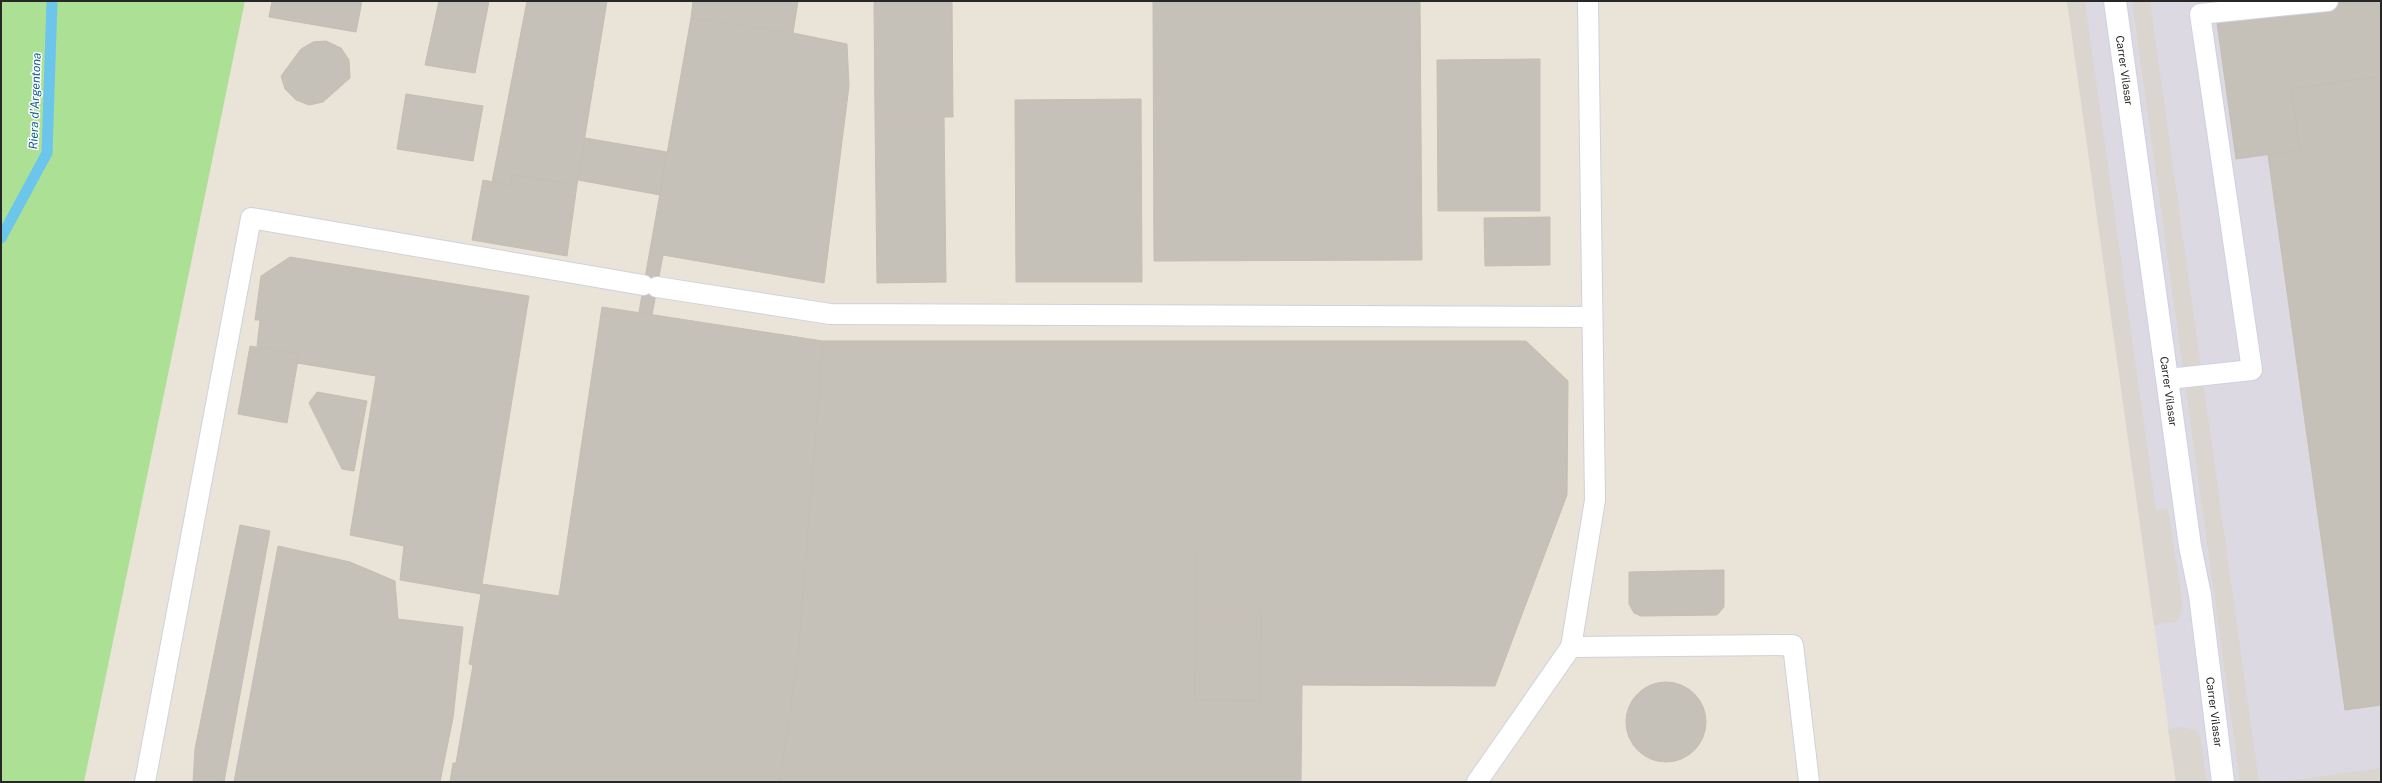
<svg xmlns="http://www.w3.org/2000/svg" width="2382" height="783" font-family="'Public Sans',sans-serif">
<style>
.industrial{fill:#dcd9e2}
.green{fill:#ace095}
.plaza{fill:#dad6cf}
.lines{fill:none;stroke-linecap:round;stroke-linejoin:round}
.stream{stroke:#6cc5eb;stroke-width:11}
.building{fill:#c5c0b8;stroke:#c4bfb3}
.lane-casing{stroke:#ced1e0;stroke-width:22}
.street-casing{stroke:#ced1e0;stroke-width:24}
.lane{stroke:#fff;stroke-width:20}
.street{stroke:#fff;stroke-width:22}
.labels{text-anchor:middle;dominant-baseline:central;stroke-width:3;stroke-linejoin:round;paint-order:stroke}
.street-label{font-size:11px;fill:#272727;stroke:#fff}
.water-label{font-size:12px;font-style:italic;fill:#106192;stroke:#fff}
</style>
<rect width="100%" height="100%" fill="#eae3d8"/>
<path class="industrial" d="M2067 1H2381V782H2176Z"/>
<path class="green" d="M1 1H245L84 782H1Z"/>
<g class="plaza">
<path d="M2067 1H2085L2156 510 2168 509 2183 605 2179 619 2174 622 2154 625Z"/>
<path d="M2132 1H2150L2259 782H2240Z"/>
<path d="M2182 727 2196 730 2200 736 2207 782H2176L2168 729Z"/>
<path d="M2381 768V782H2279Z"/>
</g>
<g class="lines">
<path class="stream" d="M1 238 47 153 52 1"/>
</g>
<g class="building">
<path d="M272 1H362L356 32 269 17Z"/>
<path d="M439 1H489L475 73 425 65Z"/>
<path d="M527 1H607L577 185 513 175 510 185 492 182Z"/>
<path d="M693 1H798L793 33 691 18Z"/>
<path d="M874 1H952L953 117H875Z"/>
<path d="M1153 1H1420L1422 260 1154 261Z"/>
<path d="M2214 1H2381V76L2291 89 2300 150 2236 159Z"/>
<path d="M691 18 793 33 847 44 849 86 824 283 663 255 652 315 639 312Z"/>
<path d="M326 41 341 48 349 60 350 78 323 102 309 105 296 100 285 89 281 76 301 49 313 42Z"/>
<path d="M1540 59V211H1438L1437 60Z"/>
<path d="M2381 76V705L2345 710 2268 155 2300 150 2291 89Z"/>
<path d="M406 94 483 106 473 161 397 149Z"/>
<path d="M1141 99 1142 282H1016L1015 100Z"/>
<path d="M875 117H944L946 282 877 283Z"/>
<path d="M585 138 667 152 660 195 578 180Z"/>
<path d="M513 175 577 185 567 256 472 240 483 180 510 185Z"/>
<path d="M1550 217V265L1485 266 1484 218Z"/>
<path d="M290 257 529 296 482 584 559 596 602 307 823 341 798 658 780 782H450L453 763H456L473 665 469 664 481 594 400 580 404 546 350 535 376 376 297 363 299 354 257 347 260 320H255L261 276Z"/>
<path d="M823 341H1526L1568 381 1567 495 1495 686 1302 685 1301 782H780L798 658Z"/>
<path d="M250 346 299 354 287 423 238 414Z"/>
<path d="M317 392 367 401 354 471 342 469 309 403Z"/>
<path d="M240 525 270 531 224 782H193L195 749Z"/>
<path d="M278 546 350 562 395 581 398 619 463 627 453 718 440 782H234Z"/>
<rect x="1196" y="547" width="65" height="64"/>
<path d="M1724 570V607L1717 615 1641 616 1634 613 1629 604V572Z"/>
<path d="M1196 611H1261L1260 701 1195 700Z"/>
<circle cx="1666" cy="722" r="40"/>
</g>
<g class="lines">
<g class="lane-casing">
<g id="lane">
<path d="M657 287 830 314 1592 317"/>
<path d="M2168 379 2252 370 2200 14 2328 1"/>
<path d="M1571 647 1595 500 1588 1"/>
<path d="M145 782 251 218 643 285"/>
<path d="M1477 782 1571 647 1793 645 1809 782"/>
</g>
</g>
<g class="street-casing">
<g id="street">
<path id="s1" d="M2115 1 2190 546 2200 595 2223 782"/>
</g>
</g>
<use href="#lane" class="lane"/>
<use href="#street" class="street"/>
</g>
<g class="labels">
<g class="street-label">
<text stroke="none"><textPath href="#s1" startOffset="70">Carrer Vilasar</textPath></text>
<text stroke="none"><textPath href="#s1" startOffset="394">Carrer Vilasar</textPath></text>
<text stroke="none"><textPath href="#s1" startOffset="718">Carrer Vilasar</textPath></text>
</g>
<g class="water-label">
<text transform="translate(35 101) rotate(-88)">Riera d'Argentona</text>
</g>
</g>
<rect width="2382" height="783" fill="none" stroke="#272727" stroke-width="4"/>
</svg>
